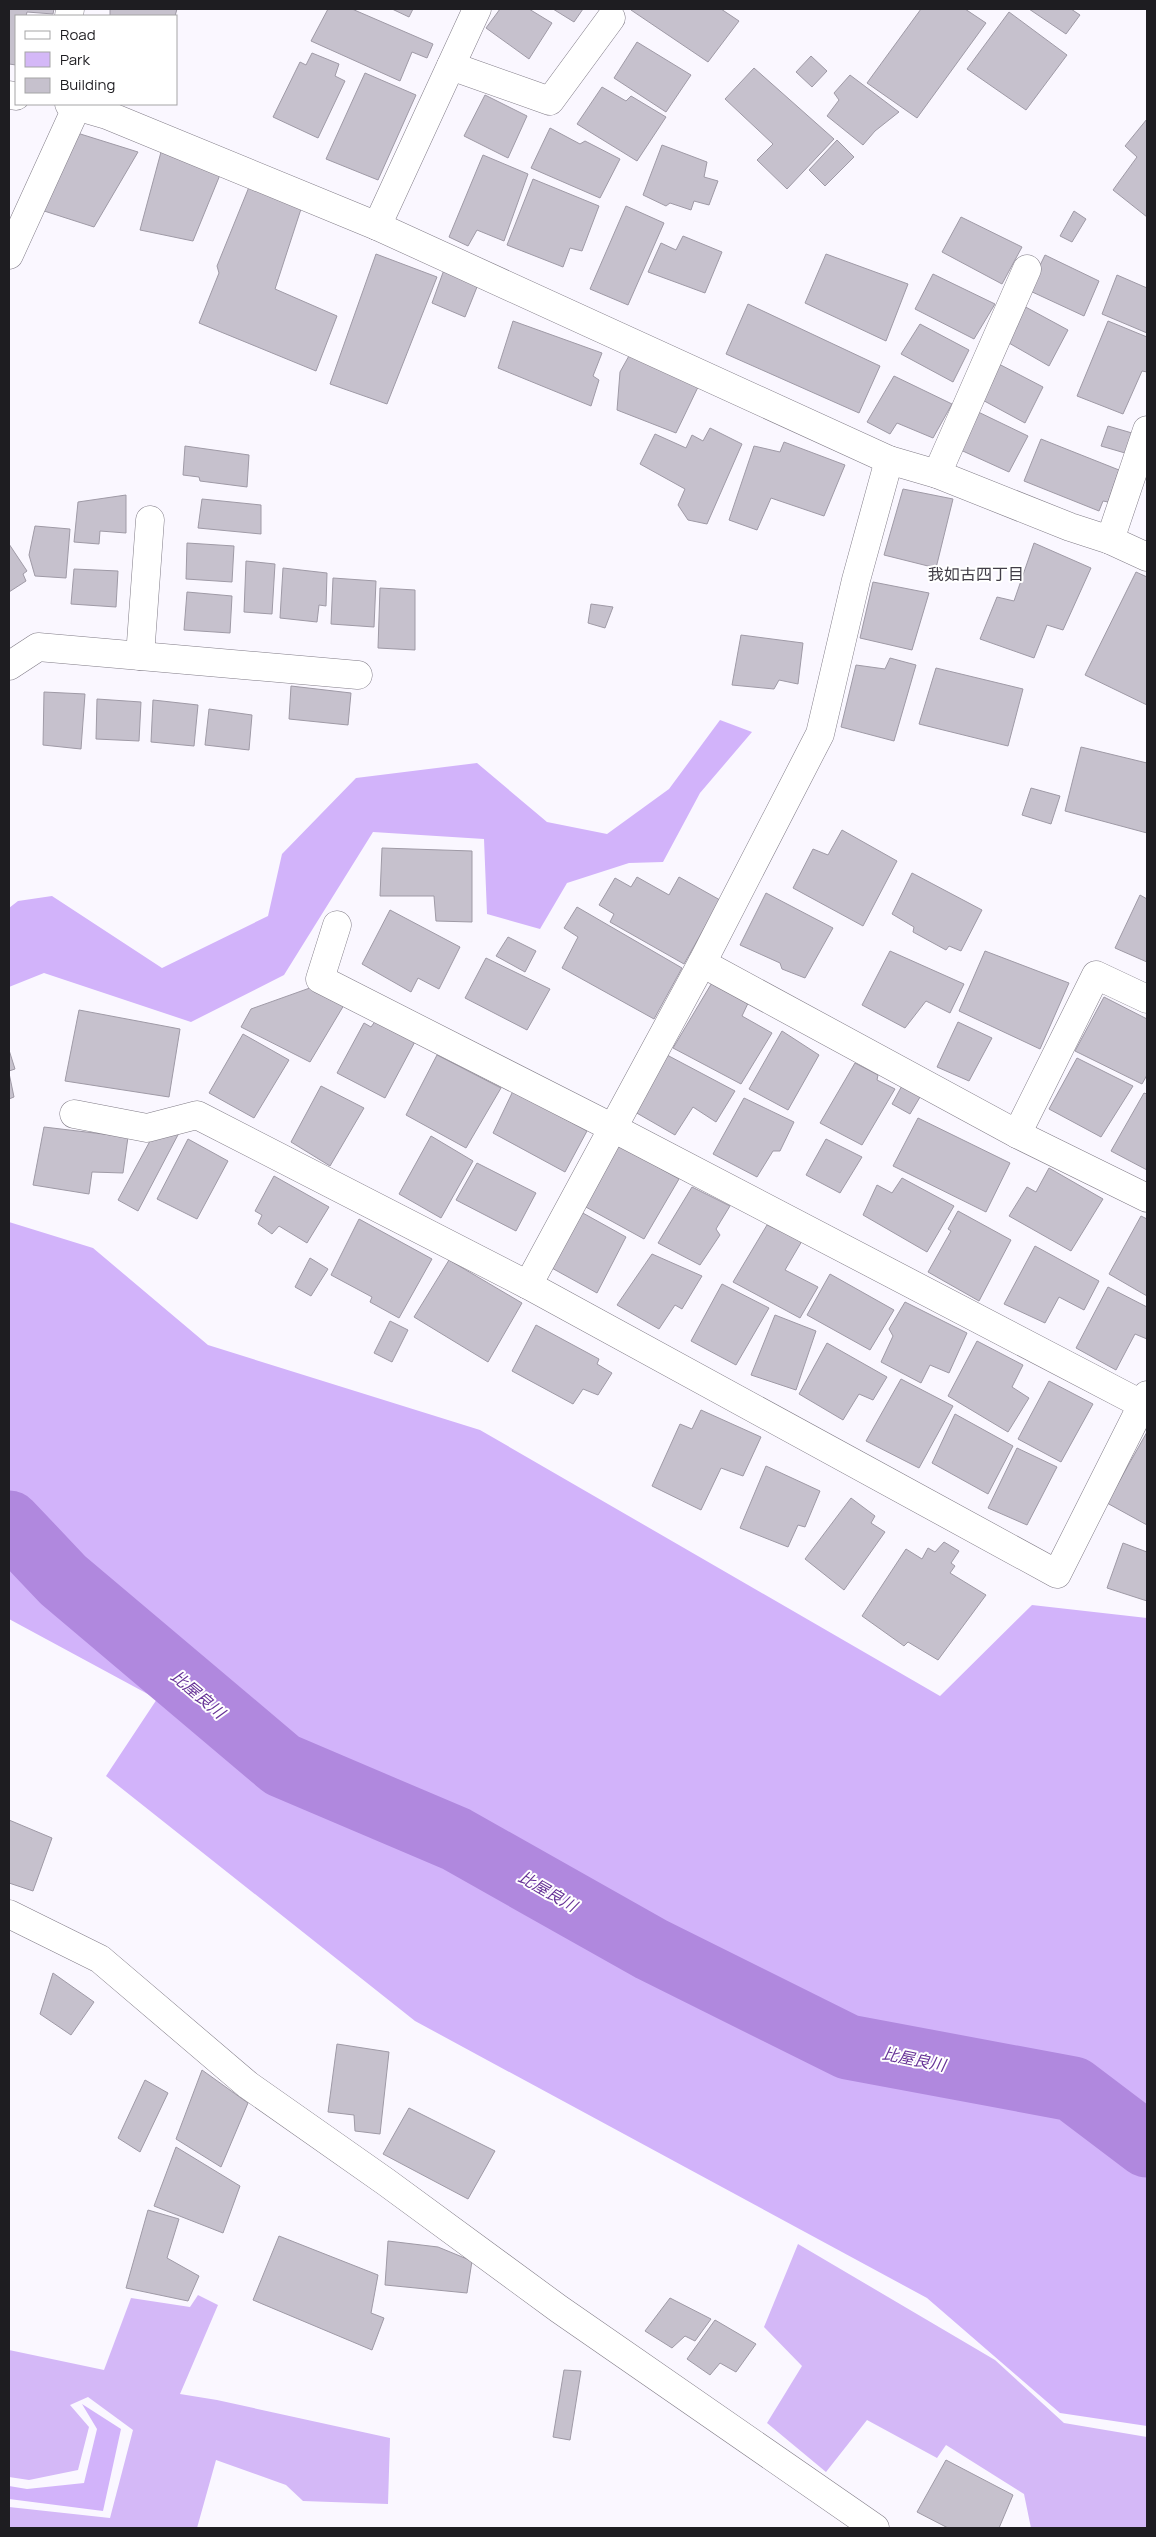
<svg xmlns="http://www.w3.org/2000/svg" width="1156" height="2537" font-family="Manrope,'Noto Sans JP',sans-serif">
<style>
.green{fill:#d4b8f7}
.forest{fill:#d2b3fa}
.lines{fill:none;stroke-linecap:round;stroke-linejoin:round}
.river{stroke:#b088de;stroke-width:65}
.building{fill:#c6c1cd;stroke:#9f9aa6}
.minor-casing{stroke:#817c87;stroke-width:29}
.minor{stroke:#fff;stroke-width:28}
.labels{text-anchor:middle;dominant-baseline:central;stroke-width:4;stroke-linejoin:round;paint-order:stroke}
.neighbourhood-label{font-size:16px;fill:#413d47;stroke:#fff}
.water-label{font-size:16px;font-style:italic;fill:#673397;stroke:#fff}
</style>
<rect width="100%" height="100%" fill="#faf7ff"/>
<g class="green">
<path d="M798 2244 995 2360 1064 2423 1147 2437V2528H1031L1024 2494 946 2445 937 2458 867 2420 826 2472 767 2423 802 2366 764 2327Z"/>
<path d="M198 2295 218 2305 180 2394 217 2400 390 2438 388 2504 303 2501 286 2485 216 2460 197 2528H9V2507L110 2518 133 2430 88 2397 70 2405 89 2427 78 2470 29 2480 9 2477V2350L104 2370 131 2298 190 2307Z"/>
</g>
<g class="forest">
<path d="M720 720 752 732 700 793 663 862 629 863 567 883 540 929 487 914 484 839 373 832 284 975 191 1022 44 973 9 987V908L18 901 52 896 162 968 268 916 282 854 356 778 477 763 547 822 607 834 669 789Z"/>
<path d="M9 1222 93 1248 208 1345 480 1430 940 1696 1032 1605 1147 1618V2426L1060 2413 927 2298 415 2021 106 1776 157 1699 9 1619Z"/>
<path d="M82 2404 121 2429 103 2511 9 2499V2486L27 2489 84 2483 97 2429Z"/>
</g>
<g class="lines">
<path class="river" d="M9 1523 63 1580 282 1765 456 1839 651 1949 848 2047 1073 2089 1147 2145"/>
</g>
<g class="building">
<path d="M9 9H54L53 14 27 12 26 16H16V65L9 64Z"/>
<path d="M110 9H177L175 16H110Z"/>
<path d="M328 9H352L433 44 427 58 412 52 400 81 311 41Z"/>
<path d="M392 9H413L409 17Z"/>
<path d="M500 9H529L552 23 529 59 486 28Z"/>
<path d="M553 9H583L574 22Z"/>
<path d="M632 9H721L739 21 708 62 631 10Z"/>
<path d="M921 9H965L986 23 917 118 867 83Z"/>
<path d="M1029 9H1071L1080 15 1066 34Z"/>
<path d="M1009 12 1067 55 1026 110 967 69Z"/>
<path d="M637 42 691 75 666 112 614 78Z"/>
<path d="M312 53 339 64 335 76 345 81 318 138 273 117 300 62 306 65Z"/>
<path d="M811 56 827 71 812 87 796 72Z"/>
<path d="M754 68 834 139 787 189 757 160 773 144 725 99Z"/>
<path d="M365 73 416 95 378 180 326 159Z"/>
<path d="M850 75 899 112 875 131 863 145 827 116 839 100 834 93Z"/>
<path d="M602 87 626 101 631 96 666 117 637 161 577 124Z"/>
<path d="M485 95 527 116 508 158 464 136Z"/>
<path d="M1147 119V217L1113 190 1137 157 1125 146Z"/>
<path d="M550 128 580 144 585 141 620 159 600 198 531 168Z"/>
<path d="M74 132 138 152 94 227 38 209Z"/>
<path d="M837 140 854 157 825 186 809 170Z"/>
<path d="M662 145 707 162 704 177 718 181 709 205 694 201 691 210 670 203 666 206 643 195Z"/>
<path d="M161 152 222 170 193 241 140 230Z"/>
<path d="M483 155 528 174 504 241 477 230 468 246 449 237Z"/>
<path d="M533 179 599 206 582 251 570 248 563 267 507 245Z"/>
<path d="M249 187 302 206 275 289 337 316 316 371 199 323 219 273 217 266Z"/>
<path d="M626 206 664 223 628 305 590 289Z"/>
<path d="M1074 211 1086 219 1072 242 1060 236Z"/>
<path d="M961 217 1022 247 1002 284 942 252Z"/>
<path d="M683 236 722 252 705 293 648 272 661 243 676 250Z"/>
<path d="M376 254 437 277 387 404 330 384Z"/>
<path d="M826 254 908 284 886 341 805 303Z"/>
<path d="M1045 255 1099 281 1084 316 1028 290Z"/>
<path d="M445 267 479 282 465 317 432 303Z"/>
<path d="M933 274 995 304 974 339 915 309Z"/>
<path d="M1117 275 1147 288V333L1102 314Z"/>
<path d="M748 304 880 366 859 413 726 354Z"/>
<path d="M1020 304 1068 330 1049 366 1002 339Z"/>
<path d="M513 321 602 353 593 376 599 380 591 406 498 368Z"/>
<path d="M1108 321 1147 337V372L1142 371 1123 414 1077 396Z"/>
<path d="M920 324 969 350 953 382 901 354Z"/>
<path d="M630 354 699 385 676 433 617 410 620 372Z"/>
<path d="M995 362 1043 387 1025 423 977 397Z"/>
<path d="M894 376 952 404 933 438 897 423 890 434 867 422Z"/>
<path d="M972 409 1028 436 1009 472 954 447Z"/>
<path d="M1108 426 1132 433 1125 453 1101 446Z"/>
<path d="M710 428 742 444 707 524 688 520 678 505 685 489 640 464 655 434 686 448 692 435 703 441Z"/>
<path d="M1041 439 1119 470 1108 502 1103 501 1099 511 1024 481Z"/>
<path d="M784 442 845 465 824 516 771 498 757 530 729 520 754 446 780 452Z"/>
<path d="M185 446 249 455 247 487 200 481 199 477 183 475Z"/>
<path d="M903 489 953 499 936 568 884 555Z"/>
<path d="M126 495V533L100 531 99 544 74 542 78 502Z"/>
<path d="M202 499 261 505V534L198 528Z"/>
<path d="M35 526 70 529 66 578 35 576 29 555Z"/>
<path d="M187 543 234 546 232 582 186 579Z"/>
<path d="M1034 543 1091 568 1063 630 1047 625 1034 658 980 639 997 597 1014 601Z"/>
<path d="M9 544 27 571 23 574 26 581 9 592Z"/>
<path d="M246 561 275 564 272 614 244 612Z"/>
<path d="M283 568 327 573 326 606 319 605 317 622 280 618Z"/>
<path d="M74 569 118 571 116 607 71 604Z"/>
<path d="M1136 572 1147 577V705L1085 675Z"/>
<path d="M333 578 376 581 374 627 331 624Z"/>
<path d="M873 582 929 593 912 650 860 638Z"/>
<path d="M380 588 415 590V650L378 648Z"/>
<path d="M187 592 232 596 230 633 184 630Z"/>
<path d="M591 604 613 607 605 628 588 623Z"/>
<path d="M741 635 803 643 798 684 779 680 774 689 732 685Z"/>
<path d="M890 658 916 665 894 741 841 727 856 665 885 669Z"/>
<path d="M936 668 1023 689 1008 746 919 724Z"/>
<path d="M291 686 351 693 348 725 289 719Z"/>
<path d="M44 692 85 694 81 749 43 745Z"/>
<path d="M97 699 141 702 139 741 96 739Z"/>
<path d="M153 700 198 705 194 746 151 742Z"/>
<path d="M209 709 252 715 249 750 205 745Z"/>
<path d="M1081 747 1147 763V833L1065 811Z"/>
<path d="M1031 788 1060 796 1051 824 1022 815Z"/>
<path d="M842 830 897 861 863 926 793 888 813 849 828 855Z"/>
<path d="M382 848 472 851V922L436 921 434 896H380Z"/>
<path d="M912 873 982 910 961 951 949 946 946 950 913 932 914 927 892 914Z"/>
<path d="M637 877 669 895 679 877 720 900 684 964 610 922 614 914 599 905 615 878 631 887Z"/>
<path d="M766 893 833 928 805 978 782 969 780 963 740 945Z"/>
<path d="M1140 895 1147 899V962L1115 948Z"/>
<path d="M577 907 682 968 654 1019 562 968 578 937 564 928Z"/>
<path d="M390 910 460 947 439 989 418 978 411 992 362 964Z"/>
<path d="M508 937 536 951 525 972 496 956Z"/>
<path d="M890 951 964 984 950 1013 926 1001 905 1028 862 1005Z"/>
<path d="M985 951 1069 983 1040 1049 959 1011Z"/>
<path d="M486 958 550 989 527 1030 465 998Z"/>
<path d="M713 981 750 999 742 1016 772 1033 741 1084 673 1048Z"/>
<path d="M321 984 347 1000 310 1062 241 1027 251 1009Z"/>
<path d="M1104 997 1147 1019V1075L1142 1084 1075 1051Z"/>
<path d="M79 1010 180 1029 169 1097 65 1081Z"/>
<path d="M379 1016 418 1036 385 1098 337 1073 364 1023 371 1027Z"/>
<path d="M958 1022 992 1038 969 1081 937 1067Z"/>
<path d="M782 1031 819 1055 788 1110 749 1089Z"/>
<path d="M243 1034 289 1060 254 1118 209 1093Z"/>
<path d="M9 1050 15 1069 9 1071Z"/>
<path d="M437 1055 501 1088 466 1148 406 1115Z"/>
<path d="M667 1055 735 1091 716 1122 693 1107 675 1135 635 1112Z"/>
<path d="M1077 1058 1133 1086 1101 1137 1049 1109Z"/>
<path d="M855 1063 878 1075 877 1080 895 1089 862 1145 820 1123Z"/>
<path d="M9 1073 14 1097 9 1099Z"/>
<path d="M904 1082 923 1092 910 1114 892 1104Z"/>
<path d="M321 1086 364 1108 330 1166 291 1142Z"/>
<path d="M513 1091 587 1131 565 1172 493 1133Z"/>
<path d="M1144 1093 1147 1094V1170L1111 1151Z"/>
<path d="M744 1098 794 1122 780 1151H773L757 1177 713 1154Z"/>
<path d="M918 1118 1010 1163 986 1212 893 1166Z"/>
<path d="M44 1127 128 1137 123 1173 92 1172 89 1194 33 1185Z"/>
<path d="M156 1130 180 1131 138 1211 118 1200Z"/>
<path d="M431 1136 473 1161 441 1218 399 1194Z"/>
<path d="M188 1139 228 1161 197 1219 157 1199Z"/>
<path d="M826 1139 862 1157 840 1193 806 1175Z"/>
<path d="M617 1144 679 1179 644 1239 584 1206Z"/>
<path d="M477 1163 536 1193 516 1231 456 1200Z"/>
<path d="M1049 1168 1103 1199 1071 1251 1009 1216 1027 1187 1036 1192Z"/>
<path d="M274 1176 329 1207 307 1243 279 1226 272 1234 258 1224 262 1215 255 1211Z"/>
<path d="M902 1178 954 1206 927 1252 863 1215 877 1185 892 1193Z"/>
<path d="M692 1187 730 1206 716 1229 720 1235 700 1265 658 1243Z"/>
<path d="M958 1211 1011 1240 979 1301 928 1272 951 1231 948 1229Z"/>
<path d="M581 1212 626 1237 597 1293 550 1267Z"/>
<path d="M1141 1216 1147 1219V1296L1109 1274Z"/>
<path d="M359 1219 432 1259 399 1318 370 1302 372 1297 331 1275Z"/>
<path d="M767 1225 802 1241 785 1270 818 1287 800 1318 733 1282Z"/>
<path d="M1035 1246 1099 1281 1084 1310 1059 1297 1045 1323 1004 1304Z"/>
<path d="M652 1254 702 1276 682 1309 675 1305 659 1329 617 1305Z"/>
<path d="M310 1258 328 1269 311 1296 295 1287Z"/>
<path d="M449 1260 522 1303 488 1362 414 1317Z"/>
<path d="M830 1274 894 1310 870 1350 807 1315Z"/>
<path d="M722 1284 769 1308 736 1365 691 1341Z"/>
<path d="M1108 1287 1147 1307V1339L1135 1334 1116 1370 1076 1348Z"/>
<path d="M905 1302 967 1333 949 1373 930 1365 921 1383 881 1362 893 1336 889 1329Z"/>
<path d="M775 1315 816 1331 796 1390 751 1375Z"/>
<path d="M390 1321 408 1330 392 1362 374 1353Z"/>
<path d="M536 1325 599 1359 597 1364 612 1373 598 1395 583 1389 573 1404 512 1371Z"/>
<path d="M977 1341 1023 1365 1012 1387 1029 1398 1008 1432 948 1396Z"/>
<path d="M827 1343 887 1377 873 1400 859 1394 843 1420 799 1394Z"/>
<path d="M901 1379 953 1406 919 1468 866 1441Z"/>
<path d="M1049 1381 1093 1404 1061 1462 1018 1439Z"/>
<path d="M701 1410 761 1437 743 1476 721 1468 701 1510 652 1486 680 1424 692 1429Z"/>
<path d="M955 1414 1013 1446 988 1494 932 1463Z"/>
<path d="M1147 1432V1525L1107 1503Z"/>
<path d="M1017 1448 1057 1467 1027 1525 988 1508Z"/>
<path d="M766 1466 820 1491 805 1527 798 1525 788 1547 740 1528Z"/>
<path d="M851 1498 875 1516 871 1523 885 1532 844 1590 805 1559Z"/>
<path d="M944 1542 959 1551 951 1563 955 1566 950 1573 986 1595 938 1660 908 1642 904 1646 862 1616 906 1549 922 1559 928 1548 935 1552Z"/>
<path d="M1123 1543 1147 1552V1601L1107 1588Z"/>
<path d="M9 1820 52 1838 33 1891 9 1883Z"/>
<path d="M53 1973 94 2002 71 2035 40 2014Z"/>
<path d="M337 2044 389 2052 380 2134 355 2131 354 2115 328 2112Z"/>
<path d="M202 2070 248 2103 221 2167 176 2139Z"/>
<path d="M145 2080 168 2093 140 2152 118 2138Z"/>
<path d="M409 2108 495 2151 468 2199 383 2154Z"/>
<path d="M176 2147 240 2186 223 2233 154 2206Z"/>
<path d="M148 2210 179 2219 167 2258 199 2276 188 2301 126 2288Z"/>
<path d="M279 2236 378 2275 371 2313 384 2318 372 2350 253 2300Z"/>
<path d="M388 2241 438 2247 472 2261 467 2293 385 2285Z"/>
<path d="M670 2298 711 2319 695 2341 685 2336 672 2348 645 2331Z"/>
<path d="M715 2320 756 2344 736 2372 720 2363 710 2375 687 2359Z"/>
<path d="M564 2370 581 2371 570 2440 553 2437Z"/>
<path d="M946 2460 1013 2495 999 2528H948L917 2512Z"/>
</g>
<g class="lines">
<g class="minor-casing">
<g id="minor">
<path d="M69 16 70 9"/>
<path d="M451 66 550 101 611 18"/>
<path d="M9 95 16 96"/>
<path d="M69 104 107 115 377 226 889 460 937 474 1070 527 1110 540 1147 557"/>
<path d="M377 226 477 9"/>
<path d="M9 255 77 106"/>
<path d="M937 474 1027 269"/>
<path d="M1110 540 1147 430"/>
<path d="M140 656 150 520"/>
<path d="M9 666 38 647 358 675"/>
<path d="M337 925 320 979 613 1128 1147 1407"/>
<path d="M702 963 1017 1134 1147 1198"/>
<path d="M74 1114 147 1128 197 1115 528 1285 1057 1574 1147 1395"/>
<path d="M1017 1134 1096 975 1147 999"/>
<path d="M528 1285 702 963 820 734 856 580 889 460"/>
<path d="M9 1914 100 1959 248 2085 386 2182 559 2309 875 2528"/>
</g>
</g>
<use href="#minor" class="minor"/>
</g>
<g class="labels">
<g class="neighbourhood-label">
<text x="976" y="574">我如古四丁目</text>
</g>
<g class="water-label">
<text transform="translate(198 1694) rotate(40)">比屋良川</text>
<text transform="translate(548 1891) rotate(30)">比屋良川</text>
<text transform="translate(914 2059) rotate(11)">比屋良川</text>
</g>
</g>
<rect width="1156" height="2537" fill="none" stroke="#1e1d21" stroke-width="20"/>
<rect x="15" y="15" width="162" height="90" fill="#ffffff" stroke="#a5a5a6"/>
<rect x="25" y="31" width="25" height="8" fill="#ffffff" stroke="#a5a5a6"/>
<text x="60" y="40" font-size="15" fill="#1e1d21">Road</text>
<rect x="25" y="52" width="25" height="15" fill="#d4b8f7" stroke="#a5a5a6"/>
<text x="60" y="65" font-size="15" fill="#1e1d21">Park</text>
<rect x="25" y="78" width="25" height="15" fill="#c6c1cd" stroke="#a5a5a6"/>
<text x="60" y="90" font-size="15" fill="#1e1d21">Building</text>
</svg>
